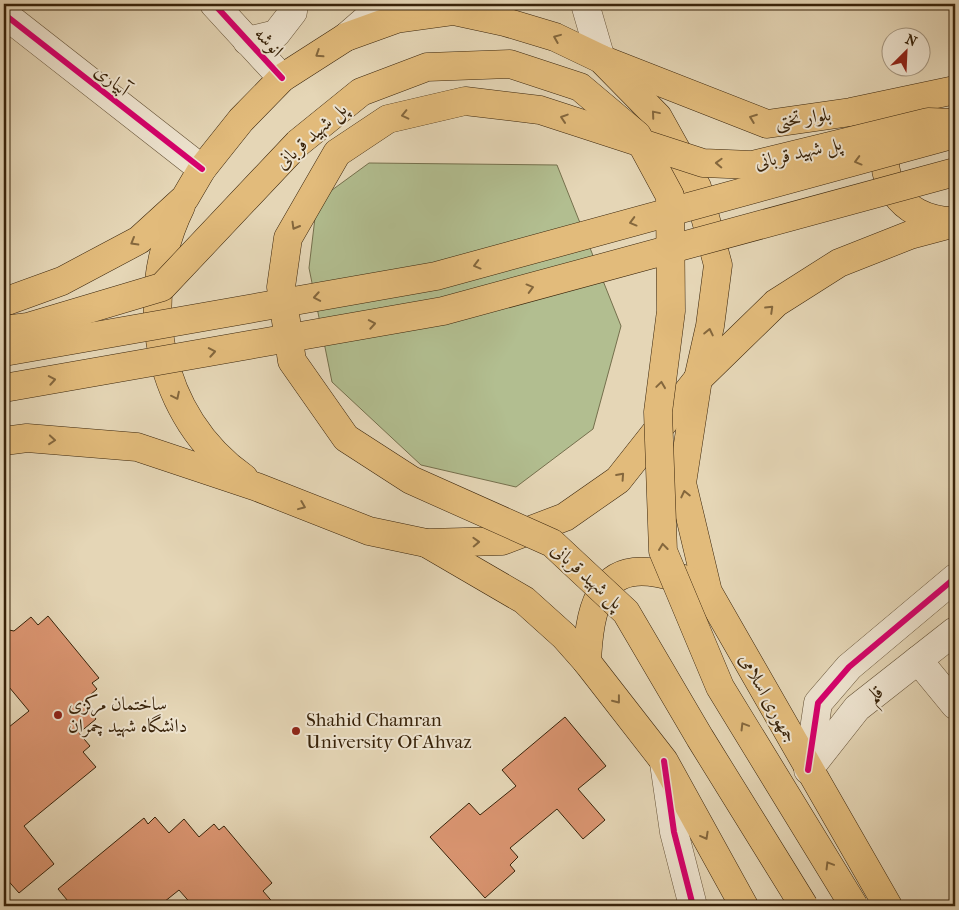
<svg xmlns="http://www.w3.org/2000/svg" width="959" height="910" font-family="'IM FELL French Canon',Amiri,serif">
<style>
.green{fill:#b2be90;stroke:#75704d}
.building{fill:#da9571;stroke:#38230a}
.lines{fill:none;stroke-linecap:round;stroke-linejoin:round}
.minor-casing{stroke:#635035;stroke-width:29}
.tertiary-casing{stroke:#635035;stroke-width:29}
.primary-casing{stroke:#38230a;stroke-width:29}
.trunk-casing{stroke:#38230a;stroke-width:29}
.minor{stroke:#eee4d0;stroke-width:28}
.tertiary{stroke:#eee4d0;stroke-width:28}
.primary{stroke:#e2bb7b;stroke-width:28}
.trunk{stroke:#e2bb7b;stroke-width:28}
.primary-bridge-casing{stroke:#38230a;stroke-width:29;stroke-linecap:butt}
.trunk-bridge-casing{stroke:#38230a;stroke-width:29;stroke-linecap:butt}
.primary-bridge{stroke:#e2bb7b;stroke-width:28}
.trunk-bridge{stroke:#e2bb7b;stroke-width:28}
.cycleway-casing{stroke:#eee4d0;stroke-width:9}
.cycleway{stroke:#d6006c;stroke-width:6}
.oneway{stroke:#84673d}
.poi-dot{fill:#8f2418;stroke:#eee4d0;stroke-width:2}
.labels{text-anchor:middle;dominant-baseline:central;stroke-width:4;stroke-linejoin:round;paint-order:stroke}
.street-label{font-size:19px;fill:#38230a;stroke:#eee4d0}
.poi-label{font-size:19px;fill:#38230a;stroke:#eee4d0;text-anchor:start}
</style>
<rect width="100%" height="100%" fill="#e5d6b6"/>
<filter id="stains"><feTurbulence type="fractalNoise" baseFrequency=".004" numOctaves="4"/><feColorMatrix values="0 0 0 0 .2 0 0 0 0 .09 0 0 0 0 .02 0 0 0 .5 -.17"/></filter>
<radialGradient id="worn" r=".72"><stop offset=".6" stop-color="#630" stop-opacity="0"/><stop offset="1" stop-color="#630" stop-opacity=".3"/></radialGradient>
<path class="green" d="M369 163 557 165 621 326 593 429 516 487 421 465 332 382 309 268 317 201Z"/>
<g class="building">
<path d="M48 616 99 678 92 683 97 689 82 702 96 719 79 733 90 746 83 752 96 767 24 826 54 864 19 893 4 876V731L29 711 4 681V629L14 631 31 617 38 625Z"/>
<path d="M565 717 606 766 578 789 605 820 583 839 557 809 510 848 518 857 510 865 515 871 485 898 430 837 469 803 480 815 516 786 502 770Z"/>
<path d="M155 817 169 833 184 819 199 837 214 824 219 830 224 826 272 883 263 891 276 906H193L179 890 159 906H72L58 889 144 818 148 824Z"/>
</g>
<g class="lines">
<g class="minor-casing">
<g id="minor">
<path d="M4 14 202 169"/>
<path d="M247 41 276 34 293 12V4"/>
<path d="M918 660 955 705"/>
<path d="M664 763 674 832 693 906"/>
</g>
</g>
<g class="tertiary-casing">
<g id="tertiary">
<path d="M214 4 282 78"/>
<path d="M585 4 601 59"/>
<path d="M346 37 384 4"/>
<path d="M809 769 857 708 955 631"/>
<path d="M808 770 818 703 849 667 955 578"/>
</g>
</g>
<g class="primary-casing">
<g id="primary">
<path d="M601 59 767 124 851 112 955 90"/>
<path d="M892 130C871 177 901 219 951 221"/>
<path d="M698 379 776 303 839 263 910 235 955 223"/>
</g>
</g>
<g class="trunk-casing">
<g id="trunk">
<path d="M181 206C135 299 157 417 244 478"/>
<path d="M4 302 62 281 139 240 185 198 202 169 241 120 282 78 346 37 396 19 454 11 505 22 555 37 601 59 658 117 697 187 718 265 710 326 698 379 682 483 708 592 888 906"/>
<path d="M4 441 27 438 137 447 257 487 369 531 426 543 502 541 565 517 618 480 697 380"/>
<path d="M426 543 524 600 564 636 587 662 664 761 744 906"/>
<path d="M587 662C589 615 596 562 657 573 669 576 682 577 694 583"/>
</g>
</g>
<use href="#minor" class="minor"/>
<use href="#tertiary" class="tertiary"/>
<use href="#primary" class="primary"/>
<use href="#trunk" class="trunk"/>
<g class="primary-bridge-casing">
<g id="primary-bridge">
<path d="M4 352 436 276 955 134"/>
<path d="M4 388 443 311 955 172"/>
<path d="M804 906 700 738 626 612 552 543 411 480 346 438 292 361 281 287 288 238 337 153 388 119 465 101 540 110 703 163 752 165 928 122 955 123"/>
</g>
</g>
<g class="trunk-bridge-casing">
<path id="trunk-bridge" d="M4 330 28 327 162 287 298 143 361 92 427 67 510 64 580 87 637 135 670 196 671 311 658 412 663 551 720 687 854 906"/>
</g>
<use href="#primary-bridge" class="primary-bridge"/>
<use href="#trunk-bridge" class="trunk-bridge"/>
<g class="cycleway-casing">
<g id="cycleway">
<path d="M214 4 282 78"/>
<path d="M4 14 202 169"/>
<path d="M664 761 674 832 693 906"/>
<path d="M808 770 818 703 849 667 955 578"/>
</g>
</g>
<use href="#cycleway" class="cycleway"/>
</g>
<defs><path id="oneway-chevron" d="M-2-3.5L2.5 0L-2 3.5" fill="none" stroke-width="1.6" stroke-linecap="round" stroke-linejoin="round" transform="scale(1.25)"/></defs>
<g class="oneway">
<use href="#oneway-chevron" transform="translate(557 38) rotate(-158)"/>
<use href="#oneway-chevron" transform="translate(319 54) rotate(147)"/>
<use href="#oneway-chevron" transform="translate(655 114) rotate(-130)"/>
<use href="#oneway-chevron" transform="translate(405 115) rotate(167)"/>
<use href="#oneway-chevron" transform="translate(564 118) rotate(-162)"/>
<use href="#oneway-chevron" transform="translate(753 118) rotate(-159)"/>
<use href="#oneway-chevron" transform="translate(858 161) rotate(165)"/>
<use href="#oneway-chevron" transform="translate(719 163) rotate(-178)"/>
<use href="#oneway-chevron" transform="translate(633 222) rotate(165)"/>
<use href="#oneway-chevron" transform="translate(295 226) rotate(120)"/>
<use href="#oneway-chevron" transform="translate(134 242) rotate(150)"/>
<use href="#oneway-chevron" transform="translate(477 265) rotate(165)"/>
<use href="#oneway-chevron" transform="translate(530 288) rotate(-15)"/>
<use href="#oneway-chevron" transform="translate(317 297) rotate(170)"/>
<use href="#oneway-chevron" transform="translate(770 309) rotate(-44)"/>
<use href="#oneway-chevron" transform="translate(372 324) rotate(-10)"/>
<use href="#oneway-chevron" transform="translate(709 332) rotate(-78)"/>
<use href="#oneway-chevron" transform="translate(212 352) rotate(-10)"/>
<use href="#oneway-chevron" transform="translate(52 380) rotate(-10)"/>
<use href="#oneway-chevron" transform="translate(661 385) rotate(-82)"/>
<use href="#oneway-chevron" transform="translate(176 396) rotate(64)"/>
<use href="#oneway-chevron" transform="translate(52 440) rotate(5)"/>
<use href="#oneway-chevron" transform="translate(621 476) rotate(-48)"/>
<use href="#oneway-chevron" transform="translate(685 494) rotate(-103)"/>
<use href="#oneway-chevron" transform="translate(302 506) rotate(22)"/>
<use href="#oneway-chevron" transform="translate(476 542) rotate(-2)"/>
<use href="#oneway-chevron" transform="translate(663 547) rotate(-97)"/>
<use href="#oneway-chevron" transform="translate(617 700) rotate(52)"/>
<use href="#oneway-chevron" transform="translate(744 726) rotate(-121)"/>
<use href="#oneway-chevron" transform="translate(705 836) rotate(61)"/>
<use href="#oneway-chevron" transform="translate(829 865) rotate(-121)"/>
</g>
<g class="poi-dot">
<circle cx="58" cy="715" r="5"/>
<circle cx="296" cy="731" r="5"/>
</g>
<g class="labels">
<g class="street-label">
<text transform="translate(269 42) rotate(47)">انوشه</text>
<text transform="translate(112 80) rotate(38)">آبیاری</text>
<text transform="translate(803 118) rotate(-8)">بلوار تختی</text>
<text transform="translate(311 136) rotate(-42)">پل شهید قربانی</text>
<text transform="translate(798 153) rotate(-13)">پل شهید قربانی</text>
<text transform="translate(587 576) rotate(42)">پل شهید قربانی</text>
<text transform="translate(875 694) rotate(-38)">قلم</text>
<text transform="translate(768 698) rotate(61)">جمهوری اسلامی</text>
</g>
<g class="poi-label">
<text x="68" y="704">ساختمان مرکزی<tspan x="68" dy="22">دانشگاه شهید چمران</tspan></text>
<text x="306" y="720">Shahid Chamran<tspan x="306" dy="22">University Of Ahvaz</tspan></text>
</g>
</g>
<rect width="959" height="910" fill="none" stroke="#e5d6b6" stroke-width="20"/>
<rect x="5" y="5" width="949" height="900" fill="none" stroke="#38230a" stroke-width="2.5"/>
<rect x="10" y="10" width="939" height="890" fill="none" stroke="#38230a"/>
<g transform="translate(906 52) rotate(24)"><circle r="24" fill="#eee4d0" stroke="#a59781"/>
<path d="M0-4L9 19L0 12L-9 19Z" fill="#8f2418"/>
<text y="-8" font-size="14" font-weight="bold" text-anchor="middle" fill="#38230a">N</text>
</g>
<rect width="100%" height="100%" filter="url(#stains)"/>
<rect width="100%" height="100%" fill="url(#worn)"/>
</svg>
